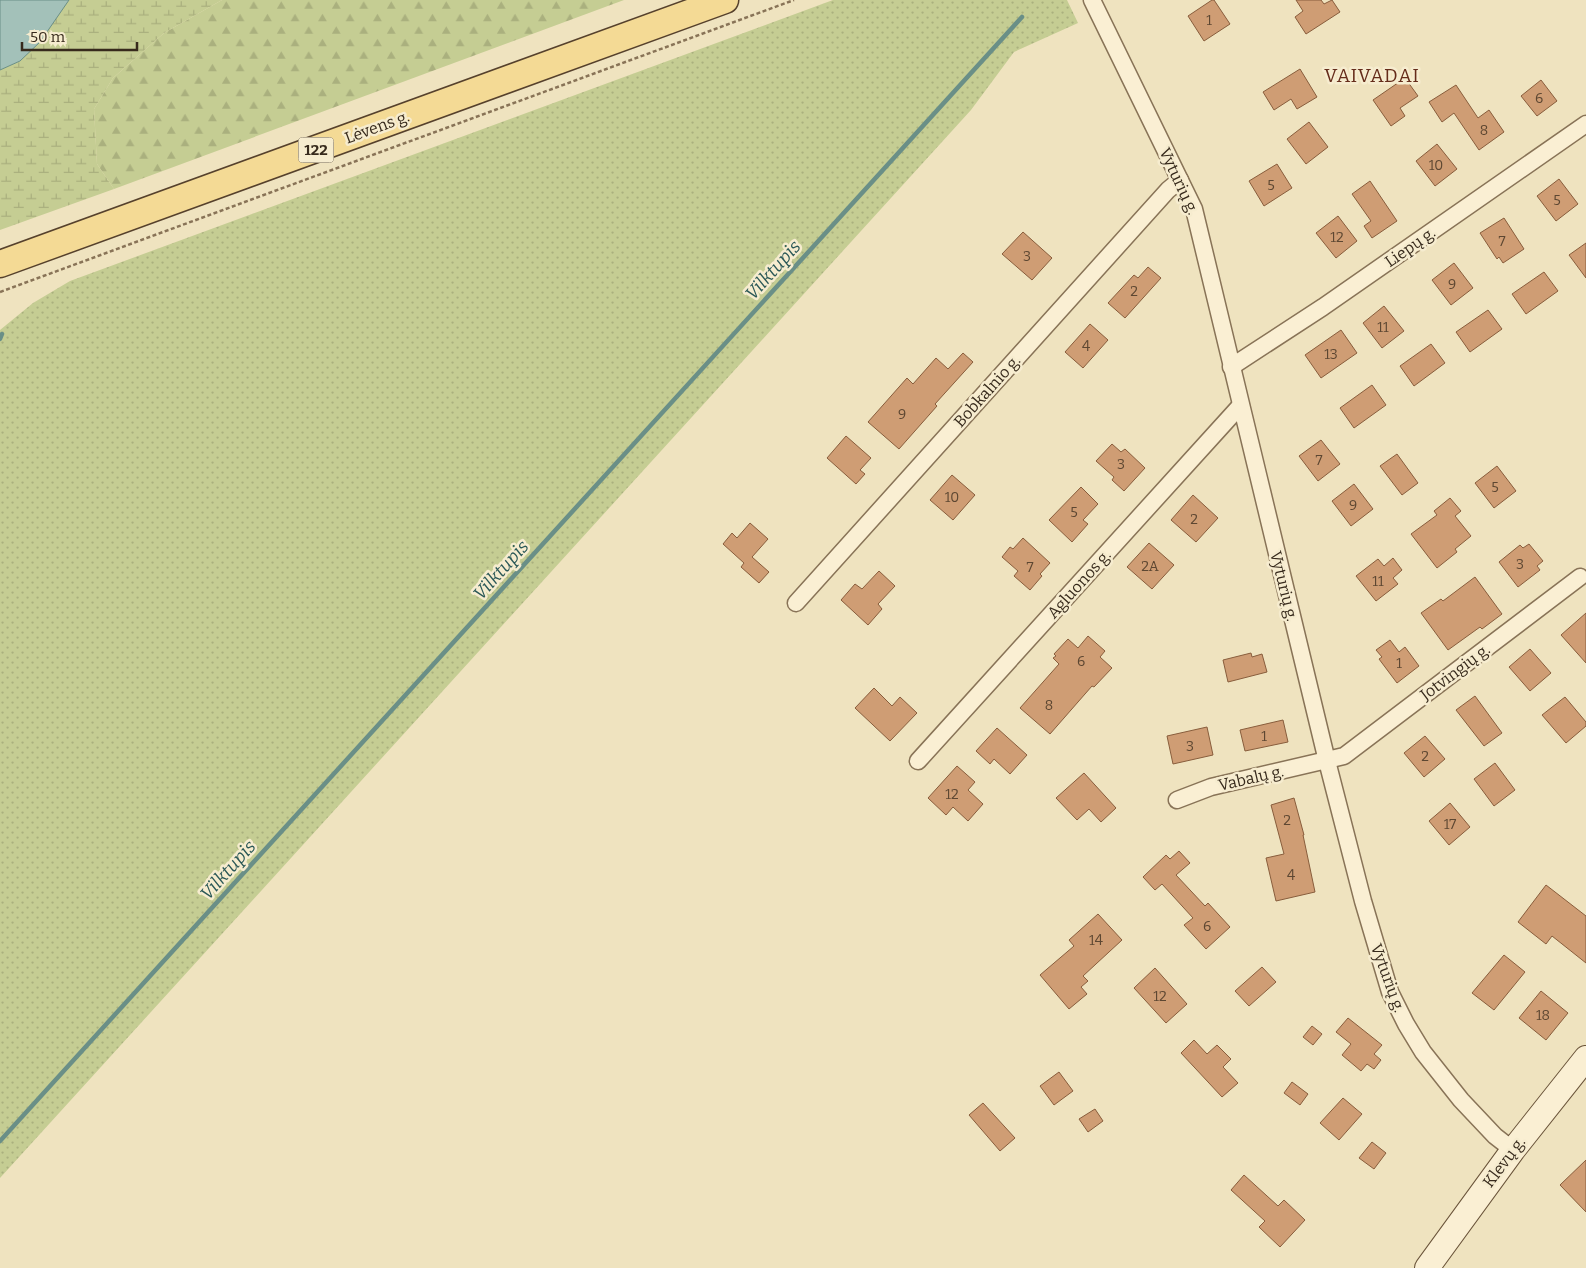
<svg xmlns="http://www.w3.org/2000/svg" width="1586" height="1268" font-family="Bitter,serif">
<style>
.grass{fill:url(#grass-dots)}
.forest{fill:url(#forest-firs)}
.wetland{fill:url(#wetland-marsh)}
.water{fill:#a3c1b9;stroke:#6a8f87}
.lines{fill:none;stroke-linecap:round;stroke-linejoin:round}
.stream{stroke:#6a8f87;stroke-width:4.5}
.building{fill:#cf9d74;stroke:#885d3c}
.minor-casing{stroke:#887357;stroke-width:19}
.secondary-casing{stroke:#6a543a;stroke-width:26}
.primary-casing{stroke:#56412c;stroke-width:29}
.path{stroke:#887357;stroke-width:2.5;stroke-dasharray:4 2.5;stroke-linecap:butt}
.minor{stroke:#faefd3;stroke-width:16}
.secondary{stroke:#faefd3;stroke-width:24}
.primary{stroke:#f4da95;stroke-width:26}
.labels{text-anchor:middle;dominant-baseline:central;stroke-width:5;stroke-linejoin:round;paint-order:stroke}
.number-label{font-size:14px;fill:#5d4732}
.shield{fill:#f6eccf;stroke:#706452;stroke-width:1}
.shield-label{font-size:15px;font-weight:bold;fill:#372a1c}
.street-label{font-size:16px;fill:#372a1c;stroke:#f6eccf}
.water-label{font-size:18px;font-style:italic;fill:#2b5857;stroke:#f6eccf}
.quarter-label{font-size:19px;letter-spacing:1px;fill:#652c1a;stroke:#f6eccf}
</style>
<defs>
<pattern id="grass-dots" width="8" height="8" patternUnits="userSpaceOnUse" patternTransform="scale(1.25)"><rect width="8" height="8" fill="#c5cd93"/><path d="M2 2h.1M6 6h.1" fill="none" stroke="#aab07e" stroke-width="1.8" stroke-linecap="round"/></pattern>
<pattern id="forest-firs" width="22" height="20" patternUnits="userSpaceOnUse" patternTransform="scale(1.25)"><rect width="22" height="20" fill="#c5cd93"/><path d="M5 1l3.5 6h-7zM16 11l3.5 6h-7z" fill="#aab07e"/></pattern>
<pattern id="wetland-marsh" width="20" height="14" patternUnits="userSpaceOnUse" patternTransform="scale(1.25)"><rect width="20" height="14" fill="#c5cd93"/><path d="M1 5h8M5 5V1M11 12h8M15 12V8" fill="none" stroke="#aab07e"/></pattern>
</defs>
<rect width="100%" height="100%" fill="#efe3bf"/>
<path class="grass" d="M833 0H1067L1078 23 1014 52 971 110 0 1178V330L33 303 70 281Z"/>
<path class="forest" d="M222 0H624L114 189 97 164 94 109 113 78 164 33Z"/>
<path class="wetland" d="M69 0H222L164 33 113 78 94 109 97 164 114 189 0 230V70L20 61Z"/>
<path class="water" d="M0 0H69L40 42 20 61 0 70Z"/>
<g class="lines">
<g class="stream">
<path d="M0 339 2 334"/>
<path d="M0 1141 1022 17"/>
</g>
</g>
<g class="building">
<path d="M1212 0H1214L1230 24 1204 41 1188 16Z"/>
<path d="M1296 0H1321L1324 4 1332 0 1340 12 1306 34 1295 17 1303 11Z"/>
<path d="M1300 69 1317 97 1297 109 1291 99 1274 110 1263 92Z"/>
<path d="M1405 78 1418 96 1400 108 1405 116 1391 126 1373 100Z"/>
<path d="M1541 80 1557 101 1537 116 1521 96Z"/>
<path d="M1456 85 1478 118 1489 110 1504 132 1479 150 1454 113 1442 122 1429 102Z"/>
<path d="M1309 122 1328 147 1306 164 1287 139Z"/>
<path d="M1437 144 1457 169 1435 186 1416 161Z"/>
<path d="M1277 164 1292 188 1264 206 1249 181Z"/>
<path d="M1559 179 1578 204 1556 221 1537 196Z"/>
<path d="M1370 181 1397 221 1372 238 1364 226 1371 221 1352 194Z"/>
<path d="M1338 216 1357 241 1336 258 1316 233Z"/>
<path d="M1504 218 1524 249 1503 263 1499 257 1497 259 1480 233Z"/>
<path d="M1023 232 1052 258 1032 280 1002 254Z"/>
<path d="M1586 243V278L1569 255Z"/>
<path d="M1454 263 1473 288 1451 305 1432 280Z"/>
<path d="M1148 267 1161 278 1125 318 1108 303 1134 275 1138 278Z"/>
<path d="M1544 272 1558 291 1526 314 1512 294Z"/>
<path d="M1384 306 1404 331 1382 348 1363 323Z"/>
<path d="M1488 310 1502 329 1470 352 1456 332Z"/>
<path d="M1090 324 1108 340 1083 368 1065 352Z"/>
<path d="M1341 330 1357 353 1321 378 1305 355Z"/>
<path d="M1431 344 1445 363 1414 386 1400 366Z"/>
<path d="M963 353 973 362 935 404 937 406 899 449 868 422 907 378 913 384 936 358 948 369Z"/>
<path d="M1372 385 1386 405 1354 428 1340 408Z"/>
<path d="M846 436 871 458 860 470 865 474 856 484 827 458Z"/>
<path d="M1321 440 1340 464 1318 481 1299 456Z"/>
<path d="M1112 444 1121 452 1125 449 1145 468 1124 491 1112 480 1114 477 1096 461Z"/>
<path d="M1397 454 1418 483 1402 495 1380 466Z"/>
<path d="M1497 466 1516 491 1494 508 1475 483Z"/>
<path d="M952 475 975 495 953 520 930 500Z"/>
<path d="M1354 484 1373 509 1351 526 1332 501Z"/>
<path d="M1081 487 1098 504 1083 520 1088 524 1072 542 1049 520Z"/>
<path d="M1193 495 1218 518 1196 542 1171 520Z"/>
<path d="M1450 498 1461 511 1455 516 1471 536 1455 549 1457 552 1437 568 1411 534 1437 515 1434 511Z"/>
<path d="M750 523 768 539 752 557 769 572 759 583 741 567 744 563 723 544 732 533 737 538Z"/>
<path d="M1023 538 1050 563 1040 574 1042 576 1030 590 1014 576 1018 571 1002 557 1010 547 1013 549Z"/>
<path d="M1149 543 1174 565 1152 589 1127 567Z"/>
<path d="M1529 544 1543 561 1537 566 1540 570 1518 587 1499 562 1520 545 1523 548Z"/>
<path d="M1393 558 1402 570 1393 578 1398 584 1376 601 1356 576 1378 559 1384 566Z"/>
<path d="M879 571 895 586 878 604 882 609 868 625 841 600 855 584 862 589Z"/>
<path d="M1475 577 1502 614 1482 629 1480 627 1448 650 1421 613 1441 599 1443 601Z"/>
<path d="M1586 613V663L1561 635Z"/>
<path d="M1088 636 1105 651 1100 657 1112 668 1094 687 1092 686 1050 734 1020 708 1059 664 1053 658 1056 656 1054 654 1068 639 1078 648Z"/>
<path d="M1390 640 1399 652 1405 647 1419 666 1397 683 1379 659 1382 657 1376 650Z"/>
<path d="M1530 649 1551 673 1530 691 1509 667Z"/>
<path d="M1251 653 1252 657 1262 654 1267 672 1228 682 1223 660Z"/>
<path d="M874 688 892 706 900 697 917 713 890 741 855 708Z"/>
<path d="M1475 696 1502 733 1484 746 1456 710Z"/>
<path d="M1565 697 1586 722V726L1566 743 1542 715Z"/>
<path d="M1283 720 1288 742 1245 751 1240 730Z"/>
<path d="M1207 727 1213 755 1173 764 1167 736Z"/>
<path d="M997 728 1027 755 1010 774 994 759 990 764 976 751Z"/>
<path d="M1425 736 1445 759 1424 777 1404 753Z"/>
<path d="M1495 763 1515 790 1494 806 1474 779Z"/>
<path d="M957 766 975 782 968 790 983 804 968 821 953 807 946 815 928 798Z"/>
<path d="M1084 773 1116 808 1101 822 1089 809 1077 820 1056 798Z"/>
<path d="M1294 798 1304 835H1303L1315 892 1276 901 1266 858 1284 854 1271 805Z"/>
<path d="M1450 803 1470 827 1449 845 1429 821Z"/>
<path d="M1179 851 1190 863 1176 875 1205 906 1208 903 1230 927 1206 949 1184 925 1193 918 1162 884 1155 890 1143 877 1166 855 1170 859Z"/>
<path d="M1546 885 1586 916V963L1552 936 1546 944 1518 922Z"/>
<path d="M1098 914 1122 940 1083 976 1088 981 1081 987 1087 994 1069 1009 1040 975 1074 946 1069 940Z"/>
<path d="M1504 955 1525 972 1494 1010 1472 993Z"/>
<path d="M1262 967 1276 982 1249 1006 1235 991Z"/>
<path d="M1155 968 1187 1004 1166 1023 1134 988Z"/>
<path d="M1541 991 1568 1013 1546 1040 1519 1018Z"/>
<path d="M1348 1018 1382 1045 1374 1054 1381 1060 1374 1069 1367 1064 1361 1071 1342 1055 1351 1044 1336 1032Z"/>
<path d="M1312 1026 1322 1034 1313 1045 1303 1037Z"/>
<path d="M1194 1040 1207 1054 1217 1045 1231 1059 1223 1067 1238 1083 1222 1097 1181 1053Z"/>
<path d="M1059 1072 1073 1091 1054 1105 1040 1086Z"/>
<path d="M1292 1082 1308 1094 1300 1105 1284 1093Z"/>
<path d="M1343 1098 1362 1114 1339 1140 1320 1123Z"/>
<path d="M983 1103 1015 1138 1000 1151 969 1115Z"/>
<path d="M1095 1109 1103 1121 1088 1132 1079 1119Z"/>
<path d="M1372 1142 1386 1153 1374 1169 1359 1158Z"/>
<path d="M1586 1160V1212L1560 1185Z"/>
<path d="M1244 1175 1278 1206 1284 1200 1305 1220 1280 1247 1259 1227 1265 1221 1231 1190Z"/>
</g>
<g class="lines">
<g class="minor-casing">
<g id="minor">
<path d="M1092 0 1194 209 1327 761 1363 901 1390 992 1406 1024 1423 1052 1461 1100 1495 1136 1513 1150"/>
<path d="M1231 367 1323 307 1586 124"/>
<path d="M796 603 1168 190 1180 180"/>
<path d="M918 761 1240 406"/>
<path d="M1177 800 1211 787 1344 756 1580 577"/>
</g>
</g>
<g class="secondary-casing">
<path id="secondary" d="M1427 1268 1513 1150 1586 1058"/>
</g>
<g class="primary-casing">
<path id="primary" d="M0 264 725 0"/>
</g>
<path class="path" d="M0 292 794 0"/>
<use href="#minor" class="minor"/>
<use href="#secondary" class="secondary"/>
<use href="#primary" class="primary"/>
</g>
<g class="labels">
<g class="number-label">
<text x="1209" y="20">1</text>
<text x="1539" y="98">6</text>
<text x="1484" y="130">8</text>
<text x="1436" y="165">10</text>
<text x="1271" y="185">5</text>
<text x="1557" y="200">5</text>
<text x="1337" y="237">12</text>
<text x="1502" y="241">7</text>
<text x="1027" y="256">3</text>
<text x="1452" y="284">9</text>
<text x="1134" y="291">2</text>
<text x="1383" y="327">11</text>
<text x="1086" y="346">4</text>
<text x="1331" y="354">13</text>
<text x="902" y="414">9</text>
<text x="1319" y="460">7</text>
<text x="1121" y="464">3</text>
<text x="1495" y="487">5</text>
<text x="952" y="497">10</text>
<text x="1353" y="505">9</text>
<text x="1074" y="512">5</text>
<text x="1194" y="519">2</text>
<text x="1520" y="564">3</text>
<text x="1150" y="566">2A</text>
<text x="1030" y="567">7</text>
<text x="1378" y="581">11</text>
<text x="1081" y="661">6</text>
<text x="1399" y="663">1</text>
<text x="1049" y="705">8</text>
<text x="1264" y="736">1</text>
<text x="1190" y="746">3</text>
<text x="1425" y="756">2</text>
<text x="952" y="794">12</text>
<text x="1287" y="820">2</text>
<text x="1450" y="824">17</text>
<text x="1291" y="875">4</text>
<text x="1207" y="926">6</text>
<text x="1096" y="940">14</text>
<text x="1160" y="996">12</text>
<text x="1543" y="1015">18</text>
</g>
<rect class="shield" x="298.5" y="137.5" width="35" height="25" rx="4"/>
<g class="shield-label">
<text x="316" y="150">122</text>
</g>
<g class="street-label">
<text transform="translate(377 127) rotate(-20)">Lėvens g.</text>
<text transform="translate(1179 181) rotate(65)">Vyturių g.</text>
<text transform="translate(1410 247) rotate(-35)">Liepų g.</text>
<text transform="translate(987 391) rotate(-48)">Bobkalnio g.</text>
<text transform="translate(1079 584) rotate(-48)">Agluonos g.</text>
<text transform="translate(1284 586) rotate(76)">Vyturių g.</text>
<text transform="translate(1455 672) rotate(-37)">Jotvingių g.</text>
<text transform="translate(1251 778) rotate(-13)">Vabalų g.</text>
<text transform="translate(1388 978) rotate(70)">Vyturių g.</text>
<text transform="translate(1504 1162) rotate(-53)">Klevų g.</text>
</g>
<g class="water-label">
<text transform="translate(773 270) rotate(-48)">Vilktupis</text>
<text transform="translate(501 570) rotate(-48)">Vilktupis</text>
<text transform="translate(228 870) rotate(-48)">Vilktupis</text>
</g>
<g class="quarter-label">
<text x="1372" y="75">VAIVADAI</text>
</g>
</g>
<path d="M22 42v8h115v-8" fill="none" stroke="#372a1c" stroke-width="2.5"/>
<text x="30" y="42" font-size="15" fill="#372a1c" stroke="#f6eccf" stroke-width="4" paint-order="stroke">50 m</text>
</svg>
